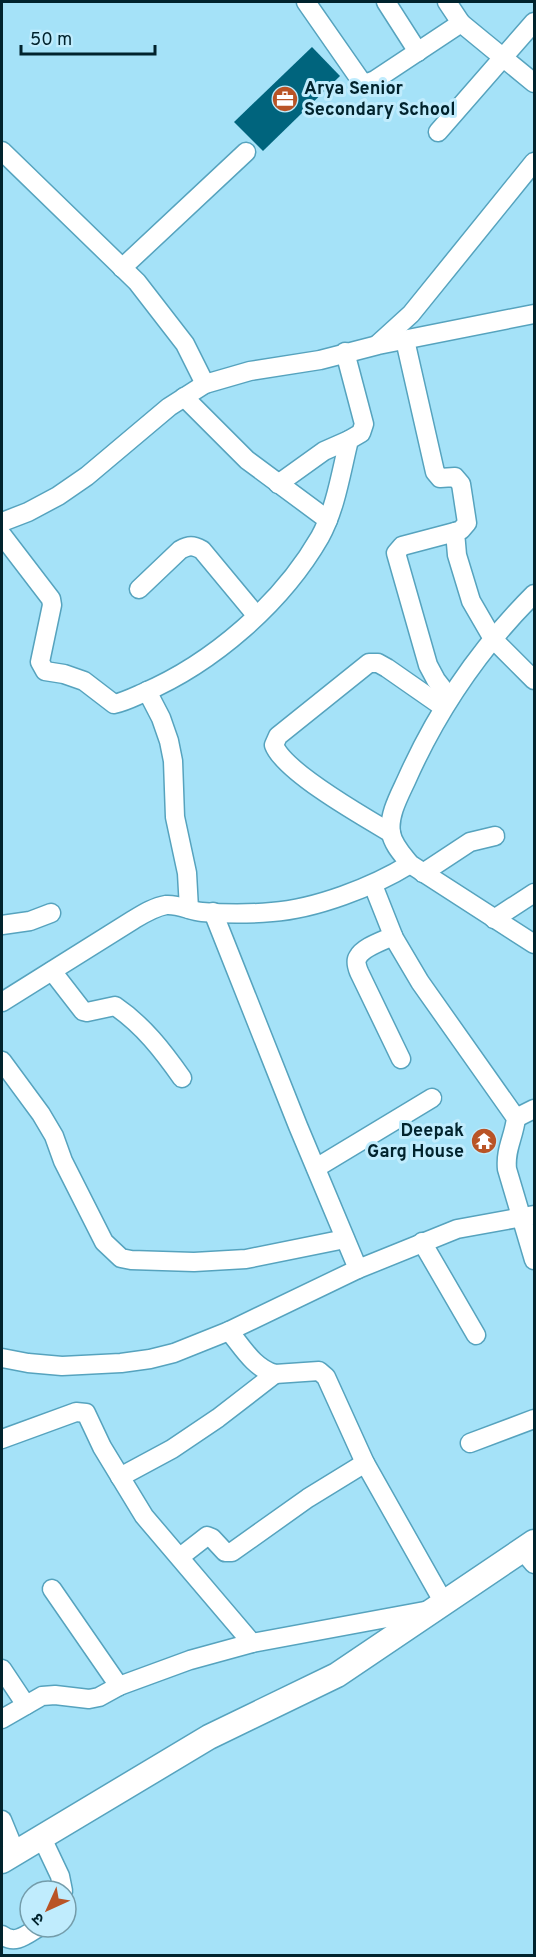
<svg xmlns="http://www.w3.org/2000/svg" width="536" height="1957" font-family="Overpass,'Noto Sans Devanagari',sans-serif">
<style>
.building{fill:#00647d}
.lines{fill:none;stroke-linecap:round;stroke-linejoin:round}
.minor-casing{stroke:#56a3be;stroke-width:21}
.major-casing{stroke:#56a3be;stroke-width:27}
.minor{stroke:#fff;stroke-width:18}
.major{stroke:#fff;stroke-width:24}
.labels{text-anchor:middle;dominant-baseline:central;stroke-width:6;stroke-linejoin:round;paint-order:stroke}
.poi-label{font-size:18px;font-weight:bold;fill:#01232d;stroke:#c0ecfd;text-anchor:start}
</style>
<rect width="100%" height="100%" fill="#a5e2f8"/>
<path class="building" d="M312 47 340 76 263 151 234 122Z"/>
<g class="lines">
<g class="minor-casing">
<g id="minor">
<path d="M306 2 361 81 368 83 375 80 461 23 534 83"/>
<path d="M386 2 418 52"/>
<path d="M447 2 461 23"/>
<path d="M438 132 534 22"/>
<path d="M2 151 137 282 185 344 205 384"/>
<path d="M122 268 246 152"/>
<path d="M405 340 435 472 440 478 455 477 461 484 467 523 461 530 455 532 457 555 471 601 493 639 534 680"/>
<path d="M378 344 411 314 534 162"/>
<path d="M184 397 247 460 328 520"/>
<path d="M278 484 324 451 349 440"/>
<path d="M2 522 28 512 58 496 87 476 169 407 205 384 250 371 320 360 378 345 534 314"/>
<path d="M2 535 51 599 52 605 40 662 45 671 64 674 84 681 114 704C124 702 134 697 143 693 213 663 282 603 320 537 336 508 341 472 349 440L361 433 364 424 345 352"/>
<path d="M139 589 180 550C189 545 193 545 202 550L256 615"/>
<path d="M534 594C480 648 437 711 406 781 399 796 388 816 391 833 393 845 403 855 410 864L534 944"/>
<path d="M147 691 161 718 169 741 173 761 175 817 187 873 189 909"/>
<path d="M450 698 436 680 428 665 396 553 402 546 455 532"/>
<path d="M391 833C364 817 284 772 274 745L278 736 369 663H378L387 668 443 707"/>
<path d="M423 873 470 842 495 836"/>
<path d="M373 885 394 938 420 982 516 1118C514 1137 505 1149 507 1169L534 1260"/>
<path d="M213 912 298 1126 358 1269"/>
<path d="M494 919 534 893"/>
<path d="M2 925 30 921 51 913"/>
<path d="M393 936C383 941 363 947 358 957 355 961 357 967 359 972L401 1059"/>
<path d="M52 971 83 1011 87 1012 115 1006C143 1025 163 1051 182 1078"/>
<path d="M2 1002 133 920C143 914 154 907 166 905 179 904 190 911 202 912 224 914 250 914 272 912 315 909 373 887 410 864"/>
<path d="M2 1061 41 1114 54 1136 63 1161 104 1242 121 1258 131 1260 194 1262 246 1259 345 1239"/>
<path d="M516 1118 534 1109"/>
<path d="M316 1168 432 1098"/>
<path d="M422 1242 476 1335"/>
<path d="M229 1331C243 1348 254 1368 275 1374L319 1371 326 1377 365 1463 444 1603"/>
<path d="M2 1358 28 1363 62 1366 121 1363 150 1359 174 1353 229 1331 358 1269 457 1229 534 1215"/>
<path d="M2 1439 76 1412 86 1413 102 1447 144 1516 252 1643"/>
<path d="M470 1443 534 1419"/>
<path d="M120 1477 172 1449 218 1418 275 1374"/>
<path d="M523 1551 534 1564"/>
<path d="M180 1557 207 1536 212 1538 225 1552H232L308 1498 365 1463"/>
<path d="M52 1589 119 1686"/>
<path d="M2 1669 26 1705"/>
<path d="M2 1719 42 1696 55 1695 89 1699 99 1697 119 1686 190 1660 252 1643 430 1610"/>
<path d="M2 1820 16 1854"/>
<path d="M42 1838 60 1876 63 1891"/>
<path d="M2 1935C15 1945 26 1935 39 1927"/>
</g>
</g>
<g class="major-casing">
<path id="major" d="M2 1861 209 1737 337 1675 534 1542"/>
</g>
<use href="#minor" class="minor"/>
<use href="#major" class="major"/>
</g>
<defs>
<g id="office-disc" transform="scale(1.35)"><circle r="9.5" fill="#b95426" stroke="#c0ecfd"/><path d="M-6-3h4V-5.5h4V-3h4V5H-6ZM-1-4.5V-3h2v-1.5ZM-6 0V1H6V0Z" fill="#fff"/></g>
<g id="temple-disc" transform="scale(1.35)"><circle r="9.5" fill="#b95426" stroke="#c0ecfd"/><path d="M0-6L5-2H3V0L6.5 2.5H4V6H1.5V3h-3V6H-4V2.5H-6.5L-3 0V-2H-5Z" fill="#fff"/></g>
</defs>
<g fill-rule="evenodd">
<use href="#office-disc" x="285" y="99"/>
<use href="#temple-disc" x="484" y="1141"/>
</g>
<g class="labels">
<g class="poi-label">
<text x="304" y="89">Arya Senior<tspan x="304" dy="21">Secondary School</tspan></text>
<text x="464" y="1131" text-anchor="end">Deepak<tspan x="464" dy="21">Garg House</tspan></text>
</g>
</g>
<rect width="536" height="1957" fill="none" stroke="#01232d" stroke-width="6"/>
<g transform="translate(48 1909) rotate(225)"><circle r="28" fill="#c0ecfd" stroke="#749caa" stroke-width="1.5"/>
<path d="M0-4.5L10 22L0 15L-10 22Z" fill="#b95426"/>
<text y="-9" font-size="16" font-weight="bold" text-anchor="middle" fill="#01232d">उ</text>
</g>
<path d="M21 45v9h134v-9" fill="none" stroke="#01232d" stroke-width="3"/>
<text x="30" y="45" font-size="18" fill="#01232d" stroke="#c0ecfd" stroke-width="4.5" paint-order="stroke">50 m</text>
</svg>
